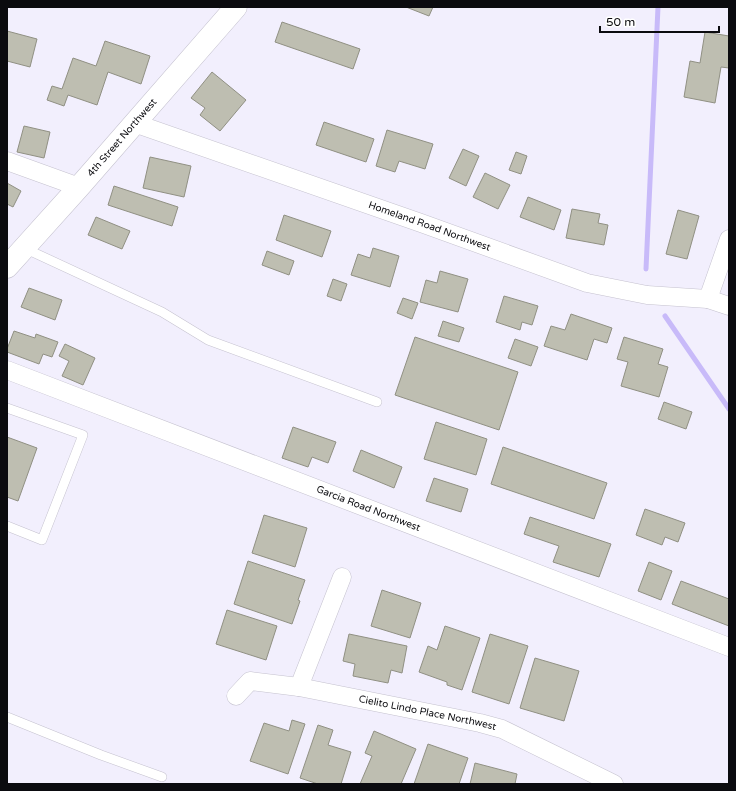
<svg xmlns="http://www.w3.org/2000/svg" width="736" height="791" font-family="'Varela Round',sans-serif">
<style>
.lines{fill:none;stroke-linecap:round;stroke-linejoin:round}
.stream{stroke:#c8baf9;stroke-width:5}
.building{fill:#bebeb1;stroke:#909083}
.lane-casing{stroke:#c5c2cf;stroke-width:10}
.street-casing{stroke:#c5c2cf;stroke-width:19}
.secondary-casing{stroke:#c5c2cf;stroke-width:23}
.lane{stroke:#fff;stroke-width:9}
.street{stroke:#fff;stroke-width:18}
.secondary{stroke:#fff;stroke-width:22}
.labels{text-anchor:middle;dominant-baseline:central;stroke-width:3;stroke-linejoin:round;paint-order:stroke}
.street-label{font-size:10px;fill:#0b0b0f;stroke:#fff}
</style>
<rect width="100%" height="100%" fill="#f2effd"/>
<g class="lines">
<g class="stream">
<path d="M646 269 658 7"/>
<path d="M665 316 729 409"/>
</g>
</g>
<g class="building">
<path d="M406 7H433L429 16Z"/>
<path d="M282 22 360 49 353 69 275 42Z"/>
<path d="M7 31 37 39 30 67 7 61Z"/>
<path d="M705 32 729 36V68L721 67 715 103 684 97 690 61 700 63Z"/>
<path d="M105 41 150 56 141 84 108 72 97 105 68 95 64 106 47 100 52 86 62 89 73 58 96 66Z"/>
<path d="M212 72 246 100 220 131 200 115 205 108 191 98Z"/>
<path d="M324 122 374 139 366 162 316 145Z"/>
<path d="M24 126 50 132 44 158 17 152Z"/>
<path d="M387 130 433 144 425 169 399 161 395 172 376 166Z"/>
<path d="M463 149 479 156 466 186 449 178Z"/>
<path d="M516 152 527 156 521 174 509 170Z"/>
<path d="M150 157 191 166 184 197 143 188Z"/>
<path d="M485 173 510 185 498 209 473 197Z"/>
<path d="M7 183 21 191 13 207 7 204Z"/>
<path d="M114 186 178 207 172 226 108 205Z"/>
<path d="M528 197 561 210 554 230 520 217Z"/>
<path d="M572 209 600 214 598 223 608 225 604 245 566 238Z"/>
<path d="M678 210 699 216 687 259 666 254Z"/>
<path d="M284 215 331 231 322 257 276 240Z"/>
<path d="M96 217 130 231 122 249 88 235Z"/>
<path d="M373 248 399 256 390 287 351 275 358 254 370 258Z"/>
<path d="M267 251 294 261 289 275 262 265Z"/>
<path d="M440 271 468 279 458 312 420 302 426 280 437 283Z"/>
<path d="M333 279 347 284 341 301 327 296Z"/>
<path d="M29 288 62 300 55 320 21 307Z"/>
<path d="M504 296 538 306 532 325 522 322 520 330 496 322Z"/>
<path d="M403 298 418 303 412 319 397 313Z"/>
<path d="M571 314 612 328 607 343 594 339 587 360 544 346 551 326 565 330Z"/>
<path d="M443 321 464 328 459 342 438 336Z"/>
<path d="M14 331 35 338 36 334 58 342 52 357 43 354 39 364 7 352V349Z"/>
<path d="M415 337 518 372 499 430 395 395Z"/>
<path d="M624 337 663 349 658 364 668 367 659 397 621 386 628 362 617 359Z"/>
<path d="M515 339 538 347 531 366 508 358Z"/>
<path d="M65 344 95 358 83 385 62 376 69 361 59 356Z"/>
<path d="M664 402 692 412 686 429 658 419Z"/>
<path d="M436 422 487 439 476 475 424 459Z"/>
<path d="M293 427 336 442 328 463 312 457 308 467 282 458Z"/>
<path d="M7 437 37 448 18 501 7 497Z"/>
<path d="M503 447 607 483 594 519 491 484Z"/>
<path d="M361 450 402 467 394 488 353 471Z"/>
<path d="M434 478 468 489 461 512 426 501Z"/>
<path d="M645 509 685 523 678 542 665 537 662 545 636 535Z"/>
<path d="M264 515 307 528 295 567 252 553Z"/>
<path d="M530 517 611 544 599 577 553 562 559 546 524 534Z"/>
<path d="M248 561 305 580 298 600 300 601 292 624 234 604Z"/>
<path d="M649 562 672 571 661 600 638 591Z"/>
<path d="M681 581 729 599V626L672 604Z"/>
<path d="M382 590 421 603 410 638 371 626Z"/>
<path d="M227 610 277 626 266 660 216 644Z"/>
<path d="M445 626 480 638 462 690 447 685V682L419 672 428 646 437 650Z"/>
<path d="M349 634 407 646 402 673 391 670 388 683 353 676 355 664 343 661Z"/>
<path d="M490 634 528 646 509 704 472 692Z"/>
<path d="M535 658 579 671 564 721 520 708Z"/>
<path d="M292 720 305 724 288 774 250 761 264 723 289 731Z"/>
<path d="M318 725 333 730 328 745 351 752 341 784H318L300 778Z"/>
<path d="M374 731 416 749 401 784H360L372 756 365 753Z"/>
<path d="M428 744 468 758 459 784H414Z"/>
<path d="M475 763 517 774 515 784H470Z"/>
</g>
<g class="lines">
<g class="lane-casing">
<g id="lane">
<path d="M24 248 162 312 208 340 377 402"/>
<path d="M7 408 83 435 42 540 7 526"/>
<path d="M7 717 101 755 162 777"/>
</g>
</g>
<g class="street-casing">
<g id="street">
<path id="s1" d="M134 123 421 223 587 283 647 295 708 299 729 306"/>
<path d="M7 161 79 187"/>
<path d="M708 299 729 239"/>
<path id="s2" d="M7 370 729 647"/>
<path d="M299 687 342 577"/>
<path id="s3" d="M236 696 250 681 299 687 480 723 502 729 614 784"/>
</g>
</g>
<g class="secondary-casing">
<g id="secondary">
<path id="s4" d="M7 267 79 187 236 7"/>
</g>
</g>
<use href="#lane" class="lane"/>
<use href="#street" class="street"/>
<use href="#secondary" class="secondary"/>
</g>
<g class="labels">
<g class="street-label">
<text stroke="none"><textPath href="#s4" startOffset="173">4th Street Northwest</textPath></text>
<text stroke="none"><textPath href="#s1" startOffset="313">Homeland Road Northwest</textPath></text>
<text stroke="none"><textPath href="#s2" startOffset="387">Garcia Road Northwest</textPath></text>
<text stroke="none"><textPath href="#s3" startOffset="201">Cielito Lindo Place Northwest</textPath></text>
</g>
</g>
<rect width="736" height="791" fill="none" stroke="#0b0b0f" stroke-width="16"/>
<path d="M600 26v6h119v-6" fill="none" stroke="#0b0b0f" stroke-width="2"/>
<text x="606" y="26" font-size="12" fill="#0b0b0f" stroke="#ffffff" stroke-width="3" paint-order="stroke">50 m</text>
</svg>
